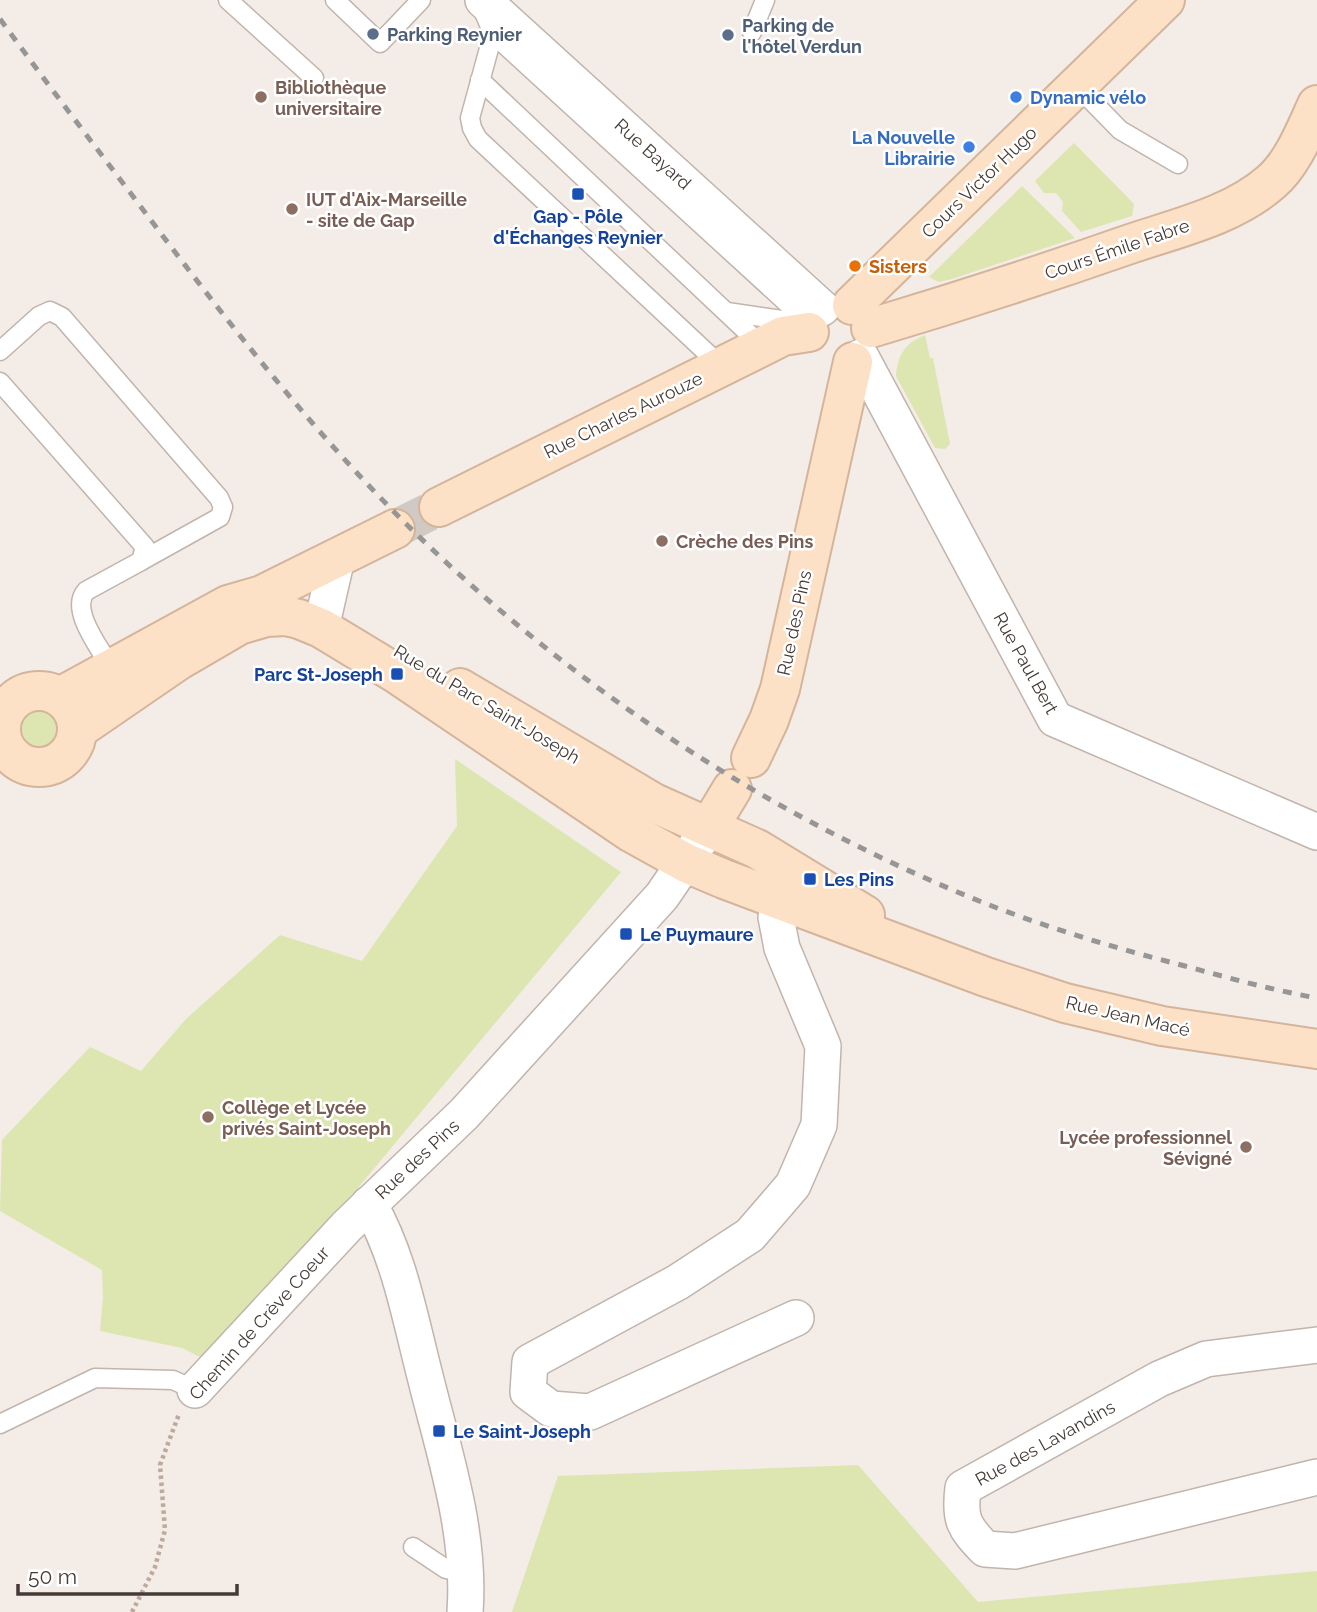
<svg xmlns="http://www.w3.org/2000/svg" width="1317" height="1612" font-family="Raleway,sans-serif">
<style>
.green{fill:#dde6b1}
.lines{fill:none;stroke-linecap:round;stroke-linejoin:round}
.secondary-tunnel{stroke:#d0c9c4;stroke-width:38;stroke-dasharray:38 19;stroke-linecap:butt}
.lane-casing{stroke:#c1b4ad;stroke-width:21}
.street-casing{stroke:#c1b4ad;stroke-width:38}
.secondary-casing{stroke:#d4b49b;stroke-width:42}
.path{stroke:#bfa89c;stroke-width:4.5;stroke-dasharray:3.5 3.5;stroke-linecap:butt}
.lane{stroke:#fff;stroke-width:18}
.street{stroke:#fff;stroke-width:35}
.secondary{stroke:#fce1c7;stroke-width:38}
.rail{stroke:#969696;stroke-width:5;stroke-dasharray:9 9;stroke-linecap:butt}
.service-dot{fill:#5c6f8a;stroke:#fff;stroke-width:2.5}
.education-dot{fill:#8d6e63;stroke:#fff;stroke-width:2.5}
.shop-dot{fill:#3f7fe0;stroke:#fff;stroke-width:2.5}
.transit-dot{fill:#1a4fb4;stroke:#fff;stroke-width:2.5}
.food-dot{fill:#e8710a;stroke:#fff;stroke-width:2.5}
.labels{text-anchor:middle;dominant-baseline:central;stroke-width:5;stroke-linejoin:round;paint-order:stroke}
.service-label{font-size:18px;font-weight:bold;fill:#4e5e75;stroke:#fff;text-anchor:start}
.education-label{font-size:18px;font-weight:bold;fill:#785e54;stroke:#fff;text-anchor:start}
.shop-label{font-size:18px;font-weight:bold;fill:#366cbe;stroke:#fff;text-anchor:start}
.street-label{font-size:18px;fill:#453b36;stroke:#fff}
.transit-label{font-size:18px;font-weight:bold;fill:#164399;stroke:#fff;text-anchor:start}
.food-label{font-size:18px;font-weight:bold;fill:#c56008;stroke:#fff;text-anchor:start}
</style>
<rect width="100%" height="100%" fill="#f3ece7"/>
<g class="green">
<path d="M1074 143 1134 204 1132 216 1081 232 1062 211 1063 202 1056 193H1044L1035 181Z"/>
<path d="M1022 186 1075 238 952 279 939 282 929 277Z"/>
<path d="M925 335 930 358H933L950 444 945 449 935 448 896 376C897 356 906 342 925 335Z"/>
<circle cx="41" cy="728" r="19"/>
<path d="M455 759 621 872 212 1363 182 1348 100 1331 103 1297 102 1270 0 1211 2 1140 90 1047 141 1071 186 1019 280 935 362 961 457 826Z"/>
<path d="M858 1465 978 1602 1317 1571V1612H512L558 1476Z"/>
</g>
<g class="lines">
<path class="secondary-tunnel" d="M395 529 439 507"/>
<g class="lane-casing">
<g id="lane">
<path d="M228 0 314 78"/>
<path d="M335 0 380 43 421 0"/>
<path d="M483 10 493 34 810 324"/>
<path d="M752 32 765 0"/>
<path d="M493 34 470 118 472 128 478 139 721 366"/>
<path d="M480 80 762 346"/>
<path d="M1077 86 1120 130 1178 164"/>
<path d="M727 312 796 322"/>
<path d="M0 351 39 316 50 311 62 317 219 498 223 507 220 517 141 561"/>
<path d="M0 382 145 547 141 561 86 591C69 610 101 649 111 668"/>
<path d="M0 1424 95 1378 173 1380 195 1390"/>
<path d="M413 1547 446 1569 466 1573"/>
</g>
</g>
<g class="street-casing">
<g id="street">
<path d="M483 0 822 308"/>
<path d="M861 357 1055 719 1317 832"/>
<path d="M321 628 337 558"/>
<path d="M794 876 776 917 782 948 823 1046 819 1125 793 1185 750 1235 678 1282 530 1362 528 1392 551 1409 590 1412 796 1318"/>
<path d="M369 1204C399 1255 410 1318 425 1376 444 1453 471 1532 465 1612"/>
<path d="M1317 1345 1206 1359 1159 1379 963 1488C959 1520 964 1527 985 1549L1015 1551 1317 1477"/>
<path d="M195 1390 347 1226 464 1114 662 896 709 827"/>
</g>
</g>
<g class="secondary-casing">
<g id="secondary">
<path d="M852 305 1165 0"/>
<path d="M871 328C958 302 1044 274 1130 244 1177 228 1232 216 1271 182 1293 163 1305 131 1317 105"/>
<path d="M439 507 783 336 809 332"/>
<path d="M460 688 654 803 757 849 865 915"/>
<circle cx="39" cy="729" r="38"/>
<path d="M60 697 228 605 262 595 395 529"/>
<path d="M77 730 179 660 239 625 266 617 286 616 299 619 321 628 397 674 632 833 686 863 724 879 986 977 1065 1003 1162 1026 1317 1049"/>
<path d="M751 758 769 720 780 689 853 362"/>
<path d="M709 827 732 789"/>
</g>
</g>
<path class="path" d="M132 1612 155 1567 165 1530 160 1465 179 1414"/>
<use href="#lane" class="lane"/>
<use href="#street" class="street"/>
<use href="#secondary" class="secondary"/>
<path class="rail" d="M0 19C50 88 102 155 153 223 218 309 284 394 357 473 525 655 738 801 967 896 1037 925 1111 947 1185 966 1229 978 1272 990 1317 998"/>
</g>
<g class="service-dot">
<circle cx="373" cy="34" r="7"/>
<circle cx="728" cy="35" r="7"/>
</g>
<g class="education-dot">
<circle cx="261" cy="97" r="7"/>
<circle cx="292" cy="209" r="7"/>
<circle cx="662" cy="541" r="7"/>
<circle cx="208" cy="1117" r="7"/>
<circle cx="1246" cy="1147" r="7"/>
</g>
<g class="shop-dot">
<circle cx="1016" cy="97" r="7"/>
<circle cx="969" cy="147" r="7"/>
</g>
<g class="transit-dot">
<rect x="571" y="187" width="14" height="14" rx="3.5"/>
<rect x="390" y="667" width="14" height="14" rx="3.5"/>
<rect x="803" y="872" width="14" height="14" rx="3.5"/>
<rect x="619" y="927" width="14" height="14" rx="3.5"/>
<rect x="432" y="1424" width="14" height="14" rx="3.5"/>
</g>
<circle class="food-dot" cx="855" cy="266" r="7"/>
<g class="labels">
<g class="service-label">
<text x="742" y="25">Parking de<tspan x="742" dy="21">l'hôtel Verdun</tspan></text>
<text x="387" y="34">Parking Reynier</text>
</g>
<g class="education-label">
<text x="275" y="87">Bibliothèque<tspan x="275" dy="21">universitaire</tspan></text>
<text x="306" y="199">IUT d'Aix-Marseille<tspan x="306" dy="21">- site de Gap</tspan></text>
<text x="676" y="541">Crèche des Pins</text>
<text x="222" y="1107">Collège et Lycée<tspan x="222" dy="21">privés Saint-Joseph</tspan></text>
<text x="1232" y="1137" text-anchor="end">Lycée professionnel<tspan x="1232" dy="21">Sévigné</tspan></text>
</g>
<g class="shop-label">
<text x="1030" y="97">Dynamic vélo</text>
<text x="955" y="137" text-anchor="end">La Nouvelle<tspan x="955" dy="21">Librairie</tspan></text>
</g>
<g class="street-label">
<text transform="translate(653 154) rotate(42)">Rue Bayard</text>
<text transform="translate(979 182) rotate(-44)">Cours Victor Hugo</text>
<text transform="translate(1117 249) rotate(-19)">Cours Émile Fabre</text>
<text transform="translate(623 415) rotate(-26)">Rue Charles Aurouze</text>
<text transform="translate(794 623) rotate(-78)">Rue des Pins</text>
<text transform="translate(1026 663) rotate(61)">Rue Paul Bert</text>
<text transform="translate(487 704) rotate(31)">Rue du Parc Saint-Joseph</text>
<text transform="translate(1128 1016) rotate(13)">Rue Jean Macé</text>
<text transform="translate(417 1159) rotate(-43)">Rue des Pins</text>
<text transform="translate(259 1323) rotate(-48)">Chemin de Crève Coeur</text>
<text transform="translate(1045 1443) rotate(-29)">Rue des Lavandins</text>
</g>
<g class="transit-label">
<text x="578" y="216" text-anchor="middle">Gap - Pôle<tspan x="578" dy="21">d'Échanges Reynier</tspan></text>
<text x="383" y="674" text-anchor="end">Parc St-Joseph</text>
<text x="824" y="879">Les Pins</text>
<text x="640" y="934">Le Puymaure</text>
<text x="453" y="1431">Le Saint-Joseph</text>
</g>
<g class="food-label">
<text x="869" y="266">Sisters</text>
</g>
</g>
<path d="M18 1584v10h219v-10" fill="none" stroke="#453b36" stroke-width="3.5"/>
<text x="28" y="1584" font-size="21" fill="#453b36" stroke="#ffffff" stroke-width="5" paint-order="stroke">50 m</text>
</svg>
